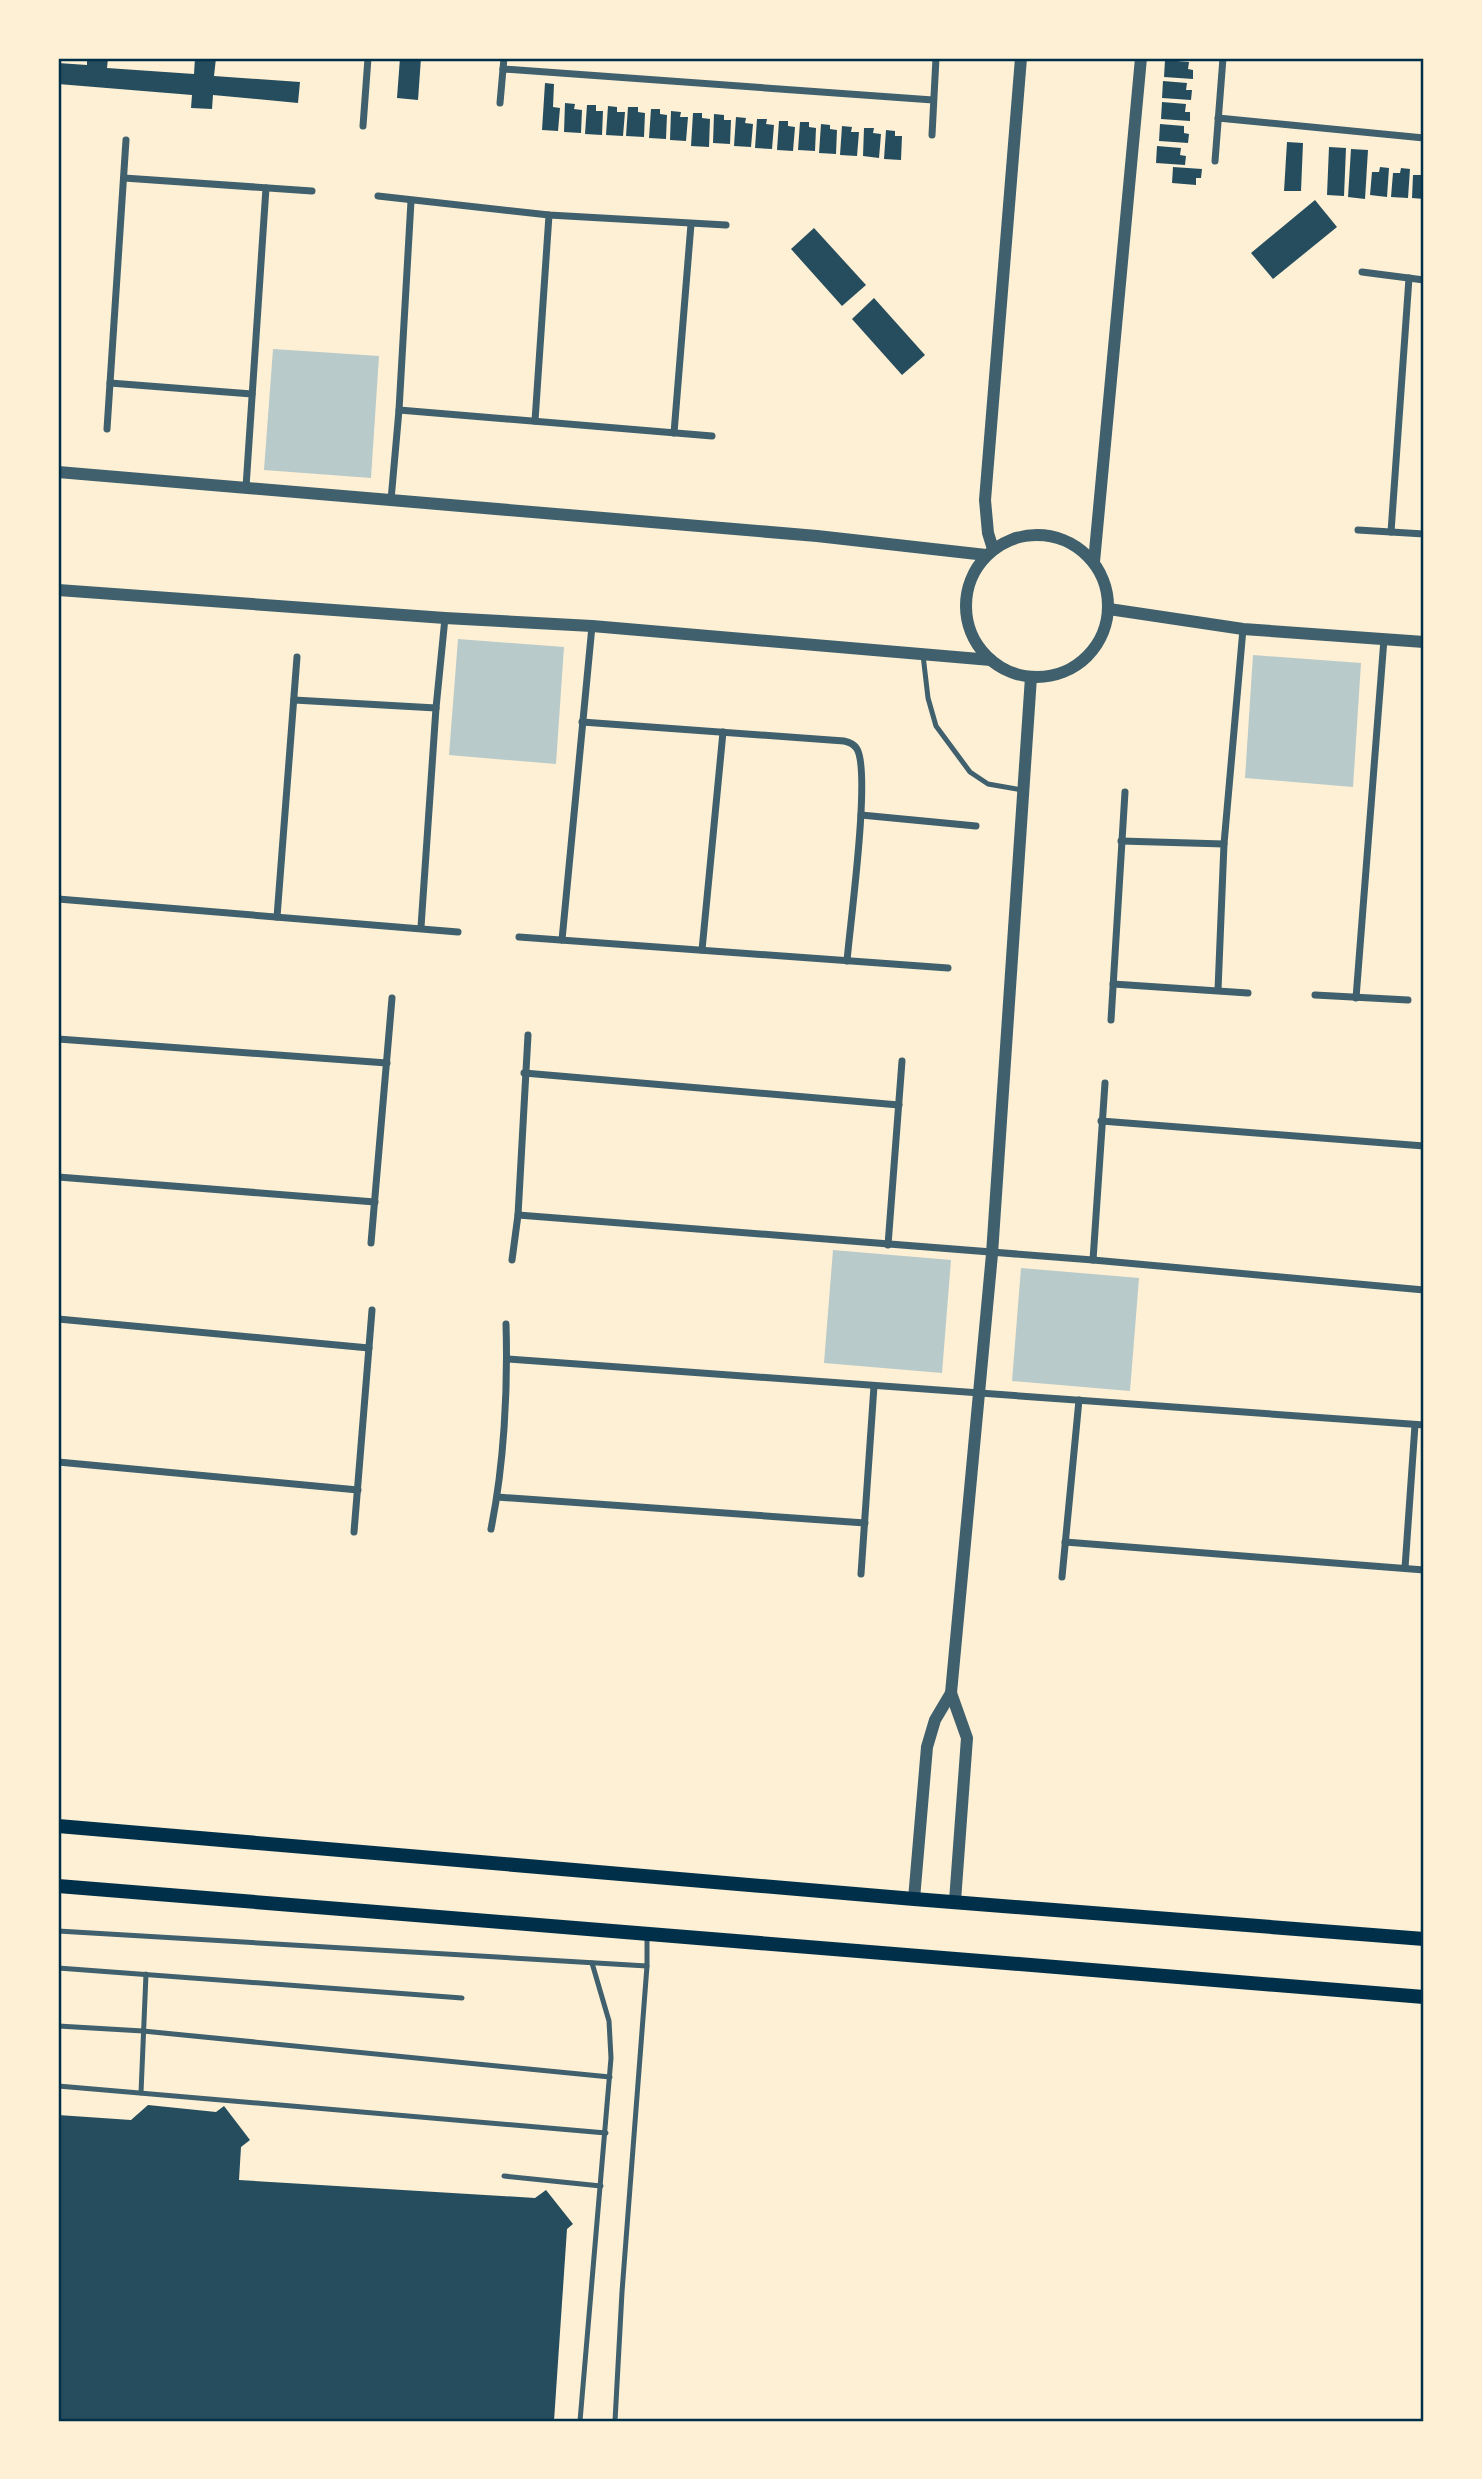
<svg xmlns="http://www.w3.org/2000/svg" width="1482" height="2479" font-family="Karla,sans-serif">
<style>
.green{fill:#b9caca}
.building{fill:#264d5e}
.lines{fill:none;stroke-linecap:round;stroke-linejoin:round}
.service{stroke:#3f606c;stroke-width:5}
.minor{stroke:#3f606c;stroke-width:7}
.tertiary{stroke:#3f606c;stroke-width:12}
.secondary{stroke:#003049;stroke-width:14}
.neatline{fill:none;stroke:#003049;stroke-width:2.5}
</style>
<rect width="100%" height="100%" fill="#fdf0d5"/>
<g class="green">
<path d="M273 349 379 356 371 478 264 470Z"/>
<path d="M458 639 564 647 556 764 449 755Z"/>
<path d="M1253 655 1361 663 1353 787 1245 778Z"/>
<path d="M833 1250 951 1260 942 1373 824 1363Z"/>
<path d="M1021 1268 1139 1278 1130 1391 1012 1381Z"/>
</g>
<g class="building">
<path d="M87 58H108L107 68 194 74 195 58H216L214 76 300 82 298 103 213 95 212 109 191 108 192 95 58 84V63L87 65Z"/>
<path d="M400 58H421L418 100 397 98Z"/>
<path d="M1165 60 1189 62 1188 69 1193 70V79L1164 77Z"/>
<path d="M1163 81 1187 83 1186 90H1192L1191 100 1162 98Z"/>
<path d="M545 83 554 84 553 107 560 108 558 131 542 130Z"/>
<path d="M1162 102 1186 104 1185 112H1190V121L1161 119Z"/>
<path d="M565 103 575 104 574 109 582 110 581 133 564 132Z"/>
<path d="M587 105H596V111H603L602 135 585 134Z"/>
<path d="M608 106 617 107V112H625L623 136 606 135Z"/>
<path d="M628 107H638V112L645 113 644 137 626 136Z"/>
<path d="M651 109H660V114L667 115 666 139 649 138Z"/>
<path d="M671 111 681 112 680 117H688L686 141 670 140Z"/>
<path d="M693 113H702V118L710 119 709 147 691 146Z"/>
<path d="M714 114 724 115V120H731L730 144 713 143Z"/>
<path d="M736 117 746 118 745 123 753 124 751 147 734 146Z"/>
<path d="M757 119H767L766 124 774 125 772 149 755 148Z"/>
<path d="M779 121H788V126L795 127 793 151 777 150Z"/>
<path d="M800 122H809V127L816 128 815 151 798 150Z"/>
<path d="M821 124 830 125V129L837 130 836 154 819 153Z"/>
<path d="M1160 124 1184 126V133L1189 134 1188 143 1159 141Z"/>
<path d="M842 126 852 127 851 132H859L857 156 840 155Z"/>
<path d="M864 128H874L873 133 881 134 879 158 863 156Z"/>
<path d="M886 130 895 131V136H902L901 160 884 159Z"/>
<path d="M1287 142 1303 143 1301 191H1284Z"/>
<path d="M1157 146 1181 148 1180 155 1186 156 1185 165 1156 163Z"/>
<path d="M1329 147 1346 148 1344 196 1327 195Z"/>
<path d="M1351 149 1368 150 1365 199 1348 197Z"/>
<path d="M1173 167 1202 169 1201 178H1196V185L1172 183Z"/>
<path d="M1380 167 1389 168 1387 197 1370 195 1372 172H1379Z"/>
<path d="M1401 168 1410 169 1408 198 1391 197 1393 173H1400Z"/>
<path d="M1421 170H1424V199L1412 198 1413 175H1421Z"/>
<path d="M1315 200 1337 227 1273 279 1251 253Z"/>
<path d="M814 228 866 285 842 306 791 249Z"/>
<path d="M874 298 925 355 902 375 852 319Z"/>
<path d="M148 2105 216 2112 224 2106 250 2140 241 2147 239 2180 535 2198 546 2190 573 2224 567 2229 554 2421H58V2115L131 2120Z"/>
</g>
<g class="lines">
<g class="service">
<path d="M923 655 928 698 936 726 970 772 988 784 1022 790"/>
<path d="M58 1931 647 1966"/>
<path d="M58 1968 462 1998"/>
<path d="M58 2026 143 2031 610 2077"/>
<path d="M58 2086 606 2133"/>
<path d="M141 2093 146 1974"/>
<path d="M504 2176 601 2186"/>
<path d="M580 2421 611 2058 609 2021 592 1963"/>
<path d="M615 2421 622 2292 647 1966V1936"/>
</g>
<g class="minor">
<path d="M503 69 933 100"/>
<path d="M500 103 504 58"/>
<path d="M1218 118 1424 138"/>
<path d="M363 126 368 58"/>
<path d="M932 135 936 58"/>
<path d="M1215 161 1223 58"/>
<path d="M124 178 312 191"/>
<path d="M378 196 549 215 726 225"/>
<path d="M1362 272 1424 280"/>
<path d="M110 383 252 394"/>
<path d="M399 410 712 436"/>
<path d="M535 421 549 215"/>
<path d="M107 429 126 140"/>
<path d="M674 433 691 224"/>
<path d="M246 487 266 188"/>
<path d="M391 500 399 410 411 201"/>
<path d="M1358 530 1424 534"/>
<path d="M1391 532 1409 278"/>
<path d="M294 700 436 708"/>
<path d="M582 722 844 741C849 742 854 744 857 749 871 773 850 924 847 961"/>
<path d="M861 815 976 826"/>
<path d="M1121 841 1224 844"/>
<path d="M58 899 458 932"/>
<path d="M277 917 297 657"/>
<path d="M421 927 436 708 445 618"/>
<path d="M519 937 948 968"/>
<path d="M562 940 592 626"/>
<path d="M702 950 723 732"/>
<path d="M1113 984 1248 993"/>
<path d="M1218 990 1224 844 1243 629"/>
<path d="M1315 995 1408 1000"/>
<path d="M1356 998 1384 639"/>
<path d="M1111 1020 1125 792"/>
<path d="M58 1039 387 1063"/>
<path d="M524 1073 899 1105"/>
<path d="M1101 1121 1424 1146"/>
<path d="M58 1177 375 1202"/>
<path d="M518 1215 1093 1260 1424 1290"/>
<path d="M371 1243 392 998"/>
<path d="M888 1245 902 1061"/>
<path d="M512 1260 518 1215 528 1035"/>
<path d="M1093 1260 1105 1083"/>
<path d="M58 1319 369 1348"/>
<path d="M507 1359 1424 1425"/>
<path d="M58 1462 358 1490"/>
<path d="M497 1497 865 1523"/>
<path d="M491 1529C504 1465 508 1389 506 1324"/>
<path d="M354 1532 372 1310"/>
<path d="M1065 1542 1424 1570"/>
<path d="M1405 1568 1415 1425"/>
<path d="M861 1574 874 1386"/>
<path d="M1062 1577 1079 1400"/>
</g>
<g class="tertiary">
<path d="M58 472 817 536 986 555"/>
<circle cx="1037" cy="606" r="71"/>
<path d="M993 549 988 533 985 500 1021 58"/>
<path d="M1094 562 1141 58"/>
<path d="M58 590 445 618 592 626 991 660"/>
<path d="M1109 609 1243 629 1424 642"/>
<path d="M951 1693 967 1738 955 1901"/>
<path d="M914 1899 927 1747 935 1720 951 1693 992 1254 1031 677"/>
</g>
<g class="secondary">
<path d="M58 1826 914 1899 1424 1939"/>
<path d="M58 1886 1424 1997"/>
</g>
</g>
<rect width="1482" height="2479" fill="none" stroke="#fdf0d5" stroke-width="119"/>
<rect x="60" y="60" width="1362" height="2360" class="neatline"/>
</svg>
